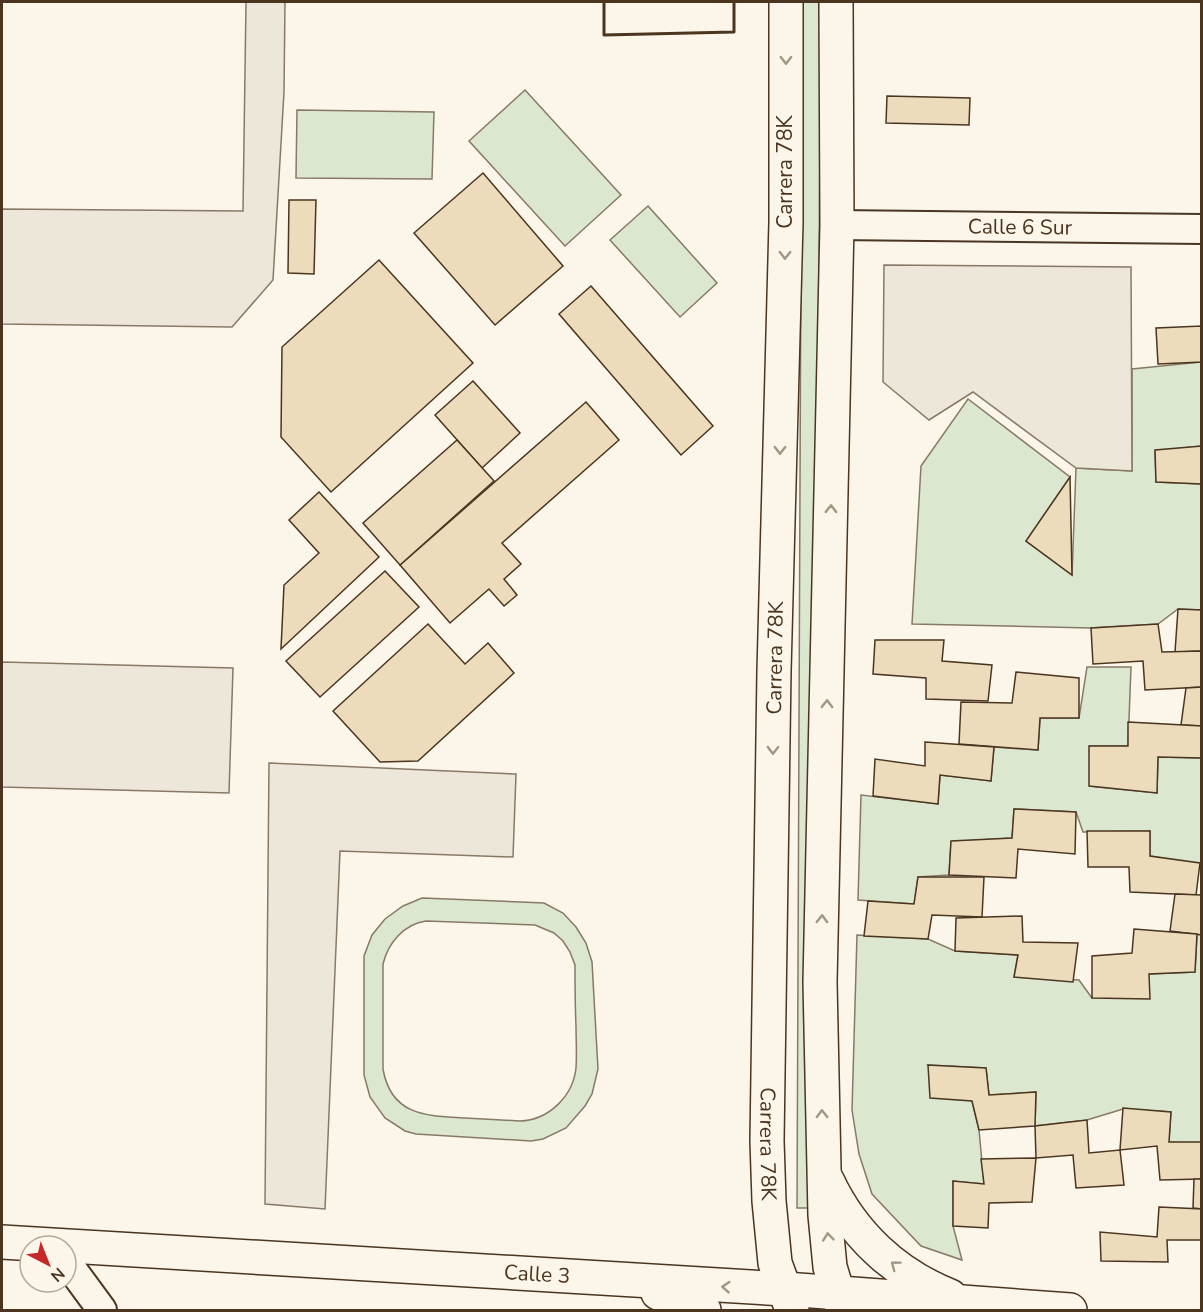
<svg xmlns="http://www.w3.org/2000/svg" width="1203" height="1312" font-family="'Nunito Sans',sans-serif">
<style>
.green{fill:#dce7d0;stroke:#887966;stroke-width:1.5;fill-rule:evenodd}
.parking{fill:#ede7d9;stroke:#887966;stroke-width:1.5}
.building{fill:#ecdcbc;stroke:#4a3520;stroke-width:1.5}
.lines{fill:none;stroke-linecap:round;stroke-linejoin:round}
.street-casing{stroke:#4a3520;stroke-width:32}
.secondary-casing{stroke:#4a3520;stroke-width:36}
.street{stroke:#fbf6e9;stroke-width:28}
.secondary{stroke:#fbf6e9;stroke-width:33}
.wall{stroke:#4a3520;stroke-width:3}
.oneway{stroke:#a29684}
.labels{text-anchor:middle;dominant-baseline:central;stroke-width:4.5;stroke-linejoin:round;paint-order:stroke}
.street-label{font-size:21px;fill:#4a3520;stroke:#fbf6e9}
</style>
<rect width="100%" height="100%" fill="#fbf6e9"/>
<g class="green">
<path d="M802 2H821L812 1208H797Z"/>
<path d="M525 90 621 195 565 246 469 141Z"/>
<path d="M297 110 434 112 432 179 296 178Z"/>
<path d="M648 206 717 283 680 317 610 240Z"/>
<path d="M1201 362V446L1155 451 1156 482 1201 484V610L1178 609 1158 624 1091 628 912 624 921 466 968 399 1070 477 1026 541 1072 575 1076 468 1132 471V369Z"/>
<path d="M1087 667H1131L1128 746H1090V786L1157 793 1158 757 1201 758V865L1150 856V831L1083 832 1076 812 1014 809 1012 838 951 842 949 875 918 877 914 904 858 900 861 795 938 804 940 775 991 781 994 747 1038 750 1040 718H1079Z"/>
<path d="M422 898 544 903 563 913 576 927 586 943 592 962 598 1069 592 1094 585 1106 566 1128 543 1139 531 1141 416 1134 405 1131 385 1118 370 1097 364 1075V956L372 935 385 919 403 906ZM426 921 535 925 554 933 563 941 570 952 575 965C575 985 575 1005 576 1026 576 1039 577 1054 576 1068 573 1096 549 1120 520 1121 502 1120 483 1119 465 1118 427 1116 391 1116 383 1069V964C388 943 404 924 426 921Z"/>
<path d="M1197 934 1201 935V1144L1169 1142 1171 1112 1123 1109 1087 1120 1035 1126 1036 1092 989 1095 986 1068 928 1065 972 1101 979 1130 984 1184 953 1181V1226L962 1260 921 1246 872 1194 859 1154 852 1110 857 935 928 939 955 951 1018 955 1014 977 1079 980 1092 998 1149 974 1195 972Z"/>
</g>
<g class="parking">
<path d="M246 2H285L284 92 273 280 232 327 2 324V209L243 211Z"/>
<path d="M884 265 1131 267 1132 471 1076 468 973 392 929 420 883 382Z"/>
<path d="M2 662 233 668 229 793 2 787Z"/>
<path d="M269 763 516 774 513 857 340 851 325 1209 265 1204Z"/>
</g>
<g class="building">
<path d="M887 96 970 98 969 125 886 123Z"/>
<path d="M483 173 563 266 495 325 414 233Z"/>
<path d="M289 200H316L314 274 288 273Z"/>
<path d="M379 260 473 363 331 492 281 437 282 347Z"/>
<path d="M591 286 713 426 681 455 559 314Z"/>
<path d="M1202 326V362L1158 364 1156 328Z"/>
<path d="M473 381 520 433 482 468 435 415Z"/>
<path d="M586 402 619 440 502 543 521 564 504 579 517 595 504 606 489 589 450 623 400 565Z"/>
<path d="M457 440 494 481 400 565 363 523Z"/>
<path d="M1202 446V484L1156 482 1155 450Z"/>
<path d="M1070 477 1072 575 1026 541Z"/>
<path d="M319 492 379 557 281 649 284 585 319 553 289 520Z"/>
<path d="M385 571 419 607 320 697 286 661Z"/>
<path d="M1178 609 1202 610V651L1175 652Z"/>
<path d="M428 624 465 664 488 643 514 673 418 761 380 762 333 711Z"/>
<path d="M1158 624 1162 652 1202 651V687L1145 690 1143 661 1093 664 1091 628Z"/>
<path d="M875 640H944L942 661 992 665 988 701 926 699V678L873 674Z"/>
<path d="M1016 672 1079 678V718H1040L1038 750 959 744 961 702 1012 703Z"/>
<path d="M1202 687V726L1181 725 1186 688Z"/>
<path d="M1128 722 1202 726V758L1158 757 1157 793 1089 786V746H1128Z"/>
<path d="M925 742 994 747 991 781 940 775 938 804 873 796 875 759 925 766Z"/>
<path d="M1014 809 1076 812 1075 854 1018 849 1016 878 949 875 951 841 1012 838Z"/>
<path d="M1087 831H1150V856L1200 863 1196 895 1130 892 1129 867H1088Z"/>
<path d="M918 877H984L982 917 932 915 928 939 864 936 868 901 914 904Z"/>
<path d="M1175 894 1202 895V935L1170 931Z"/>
<path d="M1022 916 1023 942 1078 943 1073 982 1014 977 1018 955 955 951 956 918Z"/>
<path d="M1134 929 1197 934 1195 972 1149 974 1150 999 1092 998V956L1132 953Z"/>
<path d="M928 1065 986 1068 989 1095 1036 1092 1035 1126 979 1130 972 1101 930 1098Z"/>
<path d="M1123 1108 1171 1112 1169 1142H1202V1179L1160 1180 1157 1146 1120 1150Z"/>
<path d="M1087 1120 1089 1153 1120 1150 1124 1185 1076 1188 1073 1155 1036 1158 1035 1126Z"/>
<path d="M1036 1158 1032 1202 989 1203 988 1228 953 1226V1181L984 1184 981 1159Z"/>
<path d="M1194 1179H1202V1209L1193 1208Z"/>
<path d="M1159 1207 1202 1209V1240H1167L1168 1262 1101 1261 1100 1232 1157 1237Z"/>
</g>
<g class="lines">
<g class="street-casing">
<g id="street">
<path id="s1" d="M837 225 1202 229"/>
<path d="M66 1261 102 1310"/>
</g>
</g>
<g class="secondary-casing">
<g id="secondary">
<path id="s2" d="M786 2V222L774 671 767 1141 769 1201 775 1263 792 1310"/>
<path d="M836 2 837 225 820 982 825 1215 830 1267 843 1310"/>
<path d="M827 1180C852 1234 895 1274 950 1296"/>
<path id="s3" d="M2 1242 785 1289 1070 1310"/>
<path d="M658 1293 704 1310"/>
</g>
</g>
<use href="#street" class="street"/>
<use href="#secondary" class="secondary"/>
<path class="wall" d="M604 2V35L734 32V2"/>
</g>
<defs><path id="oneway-chevron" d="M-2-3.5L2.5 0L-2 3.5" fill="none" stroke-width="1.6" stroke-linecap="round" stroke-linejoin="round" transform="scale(1.5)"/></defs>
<g class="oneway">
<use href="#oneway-chevron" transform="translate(786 60) rotate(90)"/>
<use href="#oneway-chevron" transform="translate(785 255) rotate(91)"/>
<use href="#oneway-chevron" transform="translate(780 450) rotate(91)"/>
<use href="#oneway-chevron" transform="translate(831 509) rotate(-89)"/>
<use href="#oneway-chevron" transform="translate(827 704) rotate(-89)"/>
<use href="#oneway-chevron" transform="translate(773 750) rotate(91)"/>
<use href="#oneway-chevron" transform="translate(822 919) rotate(-89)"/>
<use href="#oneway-chevron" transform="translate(822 1114) rotate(-91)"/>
<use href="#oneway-chevron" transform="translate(828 1237) rotate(-96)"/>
<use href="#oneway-chevron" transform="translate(895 1265) rotate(-143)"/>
<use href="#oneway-chevron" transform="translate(726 1287) rotate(-176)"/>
</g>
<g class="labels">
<g class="street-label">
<text transform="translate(785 172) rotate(-90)">Carrera 78K</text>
<text stroke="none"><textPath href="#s1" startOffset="183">Calle 6 Sur</textPath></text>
<text transform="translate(775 658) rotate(-89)">Carrera 78K</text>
<text stroke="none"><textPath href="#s2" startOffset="1142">Carrera 78K</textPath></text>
<text stroke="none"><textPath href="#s3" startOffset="536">Calle 3</textPath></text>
</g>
</g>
<rect width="1203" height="1312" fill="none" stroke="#4a3520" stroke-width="6"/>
<g transform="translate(48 1264) rotate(138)"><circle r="28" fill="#fbf6e9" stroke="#b4a999" stroke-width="1.5"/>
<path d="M0-4.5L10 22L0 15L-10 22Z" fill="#c62828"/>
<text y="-9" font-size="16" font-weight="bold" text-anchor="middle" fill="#4a3520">N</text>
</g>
</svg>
